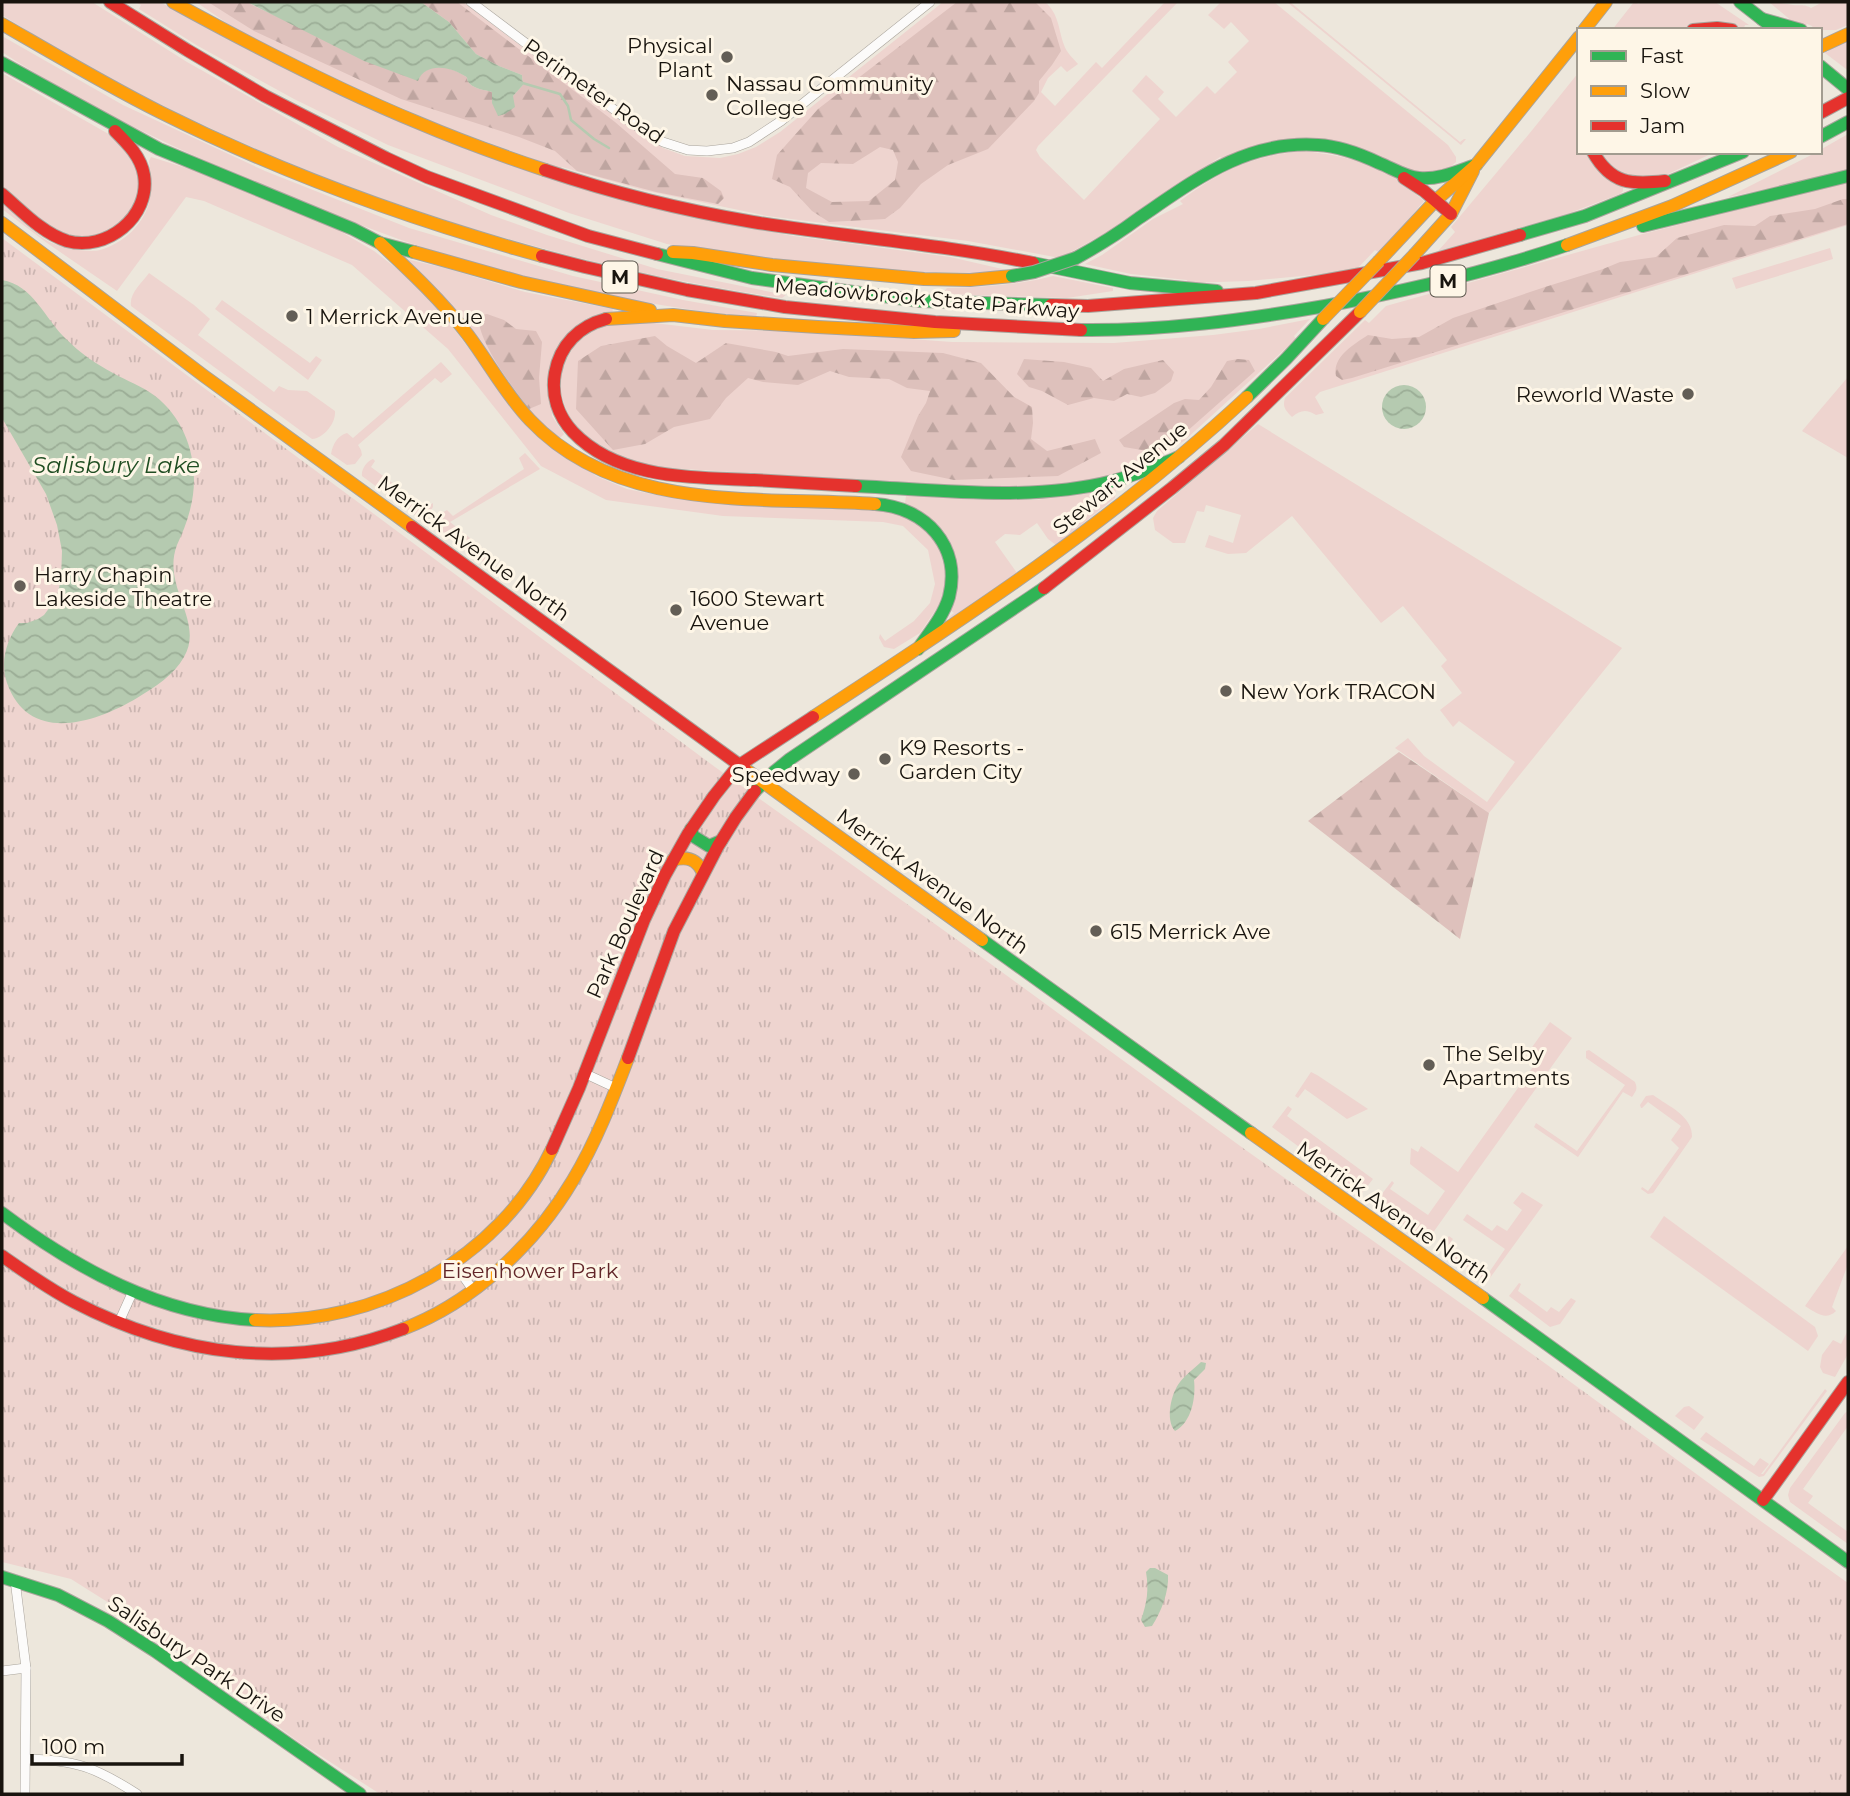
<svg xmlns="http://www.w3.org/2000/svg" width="1850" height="1796" font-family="Montserrat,sans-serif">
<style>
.grass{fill:#eed4cf}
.forest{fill:url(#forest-firs);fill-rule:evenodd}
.park{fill:url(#park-tufts)}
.water{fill:url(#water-waves)}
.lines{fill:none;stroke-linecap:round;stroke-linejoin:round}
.stream{stroke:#b5cab0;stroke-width:2.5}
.street-casing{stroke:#a9a49c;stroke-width:10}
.fast-casing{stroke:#a9a49c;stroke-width:14}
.slow-casing{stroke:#a9a49c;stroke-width:14}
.jam-casing{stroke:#a9a49c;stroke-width:14}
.street{stroke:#fcfbfa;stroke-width:9}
.fast{stroke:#30b455;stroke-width:12}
.slow{stroke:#ff9f0a;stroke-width:12}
.jam{stroke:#e5322d;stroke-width:12}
.fast-bridge-casing{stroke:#a9a49c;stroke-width:14;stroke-linecap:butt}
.slow-bridge-casing{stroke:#a9a49c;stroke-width:14;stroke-linecap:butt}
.fast-bridge{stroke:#30b455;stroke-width:12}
.slow-bridge{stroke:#ff9f0a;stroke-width:12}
.poi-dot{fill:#635e56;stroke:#fef6e7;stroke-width:2.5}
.labels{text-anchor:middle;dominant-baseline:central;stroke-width:6;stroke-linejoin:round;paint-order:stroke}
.shield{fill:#fef6e7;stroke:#5d584f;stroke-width:2}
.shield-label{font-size:19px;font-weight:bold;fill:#18140e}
.poi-label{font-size:21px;fill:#18140e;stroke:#fef6e7;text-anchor:start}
.street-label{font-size:21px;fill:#18140e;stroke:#fef6e7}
.park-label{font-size:21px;fill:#612528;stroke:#fef6e7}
.water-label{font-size:23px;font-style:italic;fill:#204e23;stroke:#fef6e7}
</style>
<defs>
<pattern id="forest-firs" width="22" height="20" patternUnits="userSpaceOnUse" patternTransform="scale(1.75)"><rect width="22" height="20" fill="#dec1bc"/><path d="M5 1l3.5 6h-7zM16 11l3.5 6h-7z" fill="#bea5a0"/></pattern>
<pattern id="park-tufts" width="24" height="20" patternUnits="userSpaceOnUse" patternTransform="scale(1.75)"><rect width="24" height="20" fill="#eed4cf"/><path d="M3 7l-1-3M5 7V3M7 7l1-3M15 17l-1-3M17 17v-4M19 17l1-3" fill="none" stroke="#cbb5b1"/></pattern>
<pattern id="water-waves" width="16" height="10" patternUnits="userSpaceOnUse" patternTransform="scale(1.75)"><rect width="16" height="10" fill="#b5cab0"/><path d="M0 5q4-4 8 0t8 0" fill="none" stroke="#9bad96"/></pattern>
</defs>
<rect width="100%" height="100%" fill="#ede7dc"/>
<g class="grass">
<path d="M2 2H92L187 62 338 147 491 215 547 235 657 269 786 295 782 298C510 258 234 162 2 15Z"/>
<path d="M135 2H160L216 33 295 73 692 217 793 236 950 257 1011 271 980 273 886 271 736 257 667 244 569 213 388 145 294 99 198 46 139 9 141 5Z"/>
<path d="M196 2H463L621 121 663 148 685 156 720 158 738 154 756 147 780 132 943 2H1045C1059 14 1058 28 1064 45 1066 52 1073 58 1078 64L1067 72 1061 66 1048 78 1041 92 1055 106 1096 62 1102 68 1165 2H1178L1038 146 1036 150 1040 157 1084 200 1160 119 1132 91 1146 75 1164 92 1158 99 1176 117 1207 86 1215 94 1237 72 1228 62 1249 41 1231 22 1224 29 1208 15 1221 2H1274L1448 145 1456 157V162L1447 170 1421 176 1351 145 1223 159 1220 157 1122 224 1060 258 968 241 767 216 643 190 562 167 561 169 448 128 358 89 240 32Z"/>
<path d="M1287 2H1290L1460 142 1464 139H1466L1461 145Z"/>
<path d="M1634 2 1639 4 1641 2H1715L1749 25H1745L1744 28 1703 24 1675 30H1612Z"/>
<path d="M1769 2C1779 2 1784 4 1793 5 1801 6 1804 4 1811 8L1823 2H1848V25L1836 30H1814L1812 26 1807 24 1805 27 1793 22Z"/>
<path d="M2 36 123 105 265 171 409 228 573 276 683 300 757 313 756 318C653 306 549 288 450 256 385 236 324 211 261 185 172 147 83 105 2 52Z"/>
<path d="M1848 40V68L1846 69 1825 53V51L1828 52 1829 49Z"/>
<path d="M1579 72V152H1589L1623 187V191L1620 194 1567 214 1438 251 1455 232 1451 227 1529 134Z"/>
<path d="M2 73 112 136 136 164 139 185 136 203 126 221 92 239 54 231 2 188Z"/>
<path d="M1848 134V172L1728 197 1817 152H1820V150Z"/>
<path d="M1304 151C1335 155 1367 160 1394 176 1404 183 1414 193 1424 201L1380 253 1375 250 1355 271 1248 281 1188 283 1187 280 1131 274 1085 264 1102 255 1153 219 1183 204 1180 201C1223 169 1251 156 1304 151Z"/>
<path d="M1599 152H1715L1666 175 1621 176Z"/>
<path d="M151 157 196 171 338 230 374 251 409 278 435 304 518 413 596 476 627 489 661 496 886 509 907 516 925 528 939 548 946 574 943 599 920 633 894 649 884 647 879 638 880 634 885 641 914 621 930 603 935 584 928 550 903 526 883 522 723 516 606 500 541 466 448 349 352 265 204 201 186 197 117 291 47 243 2 209V202C15 213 37 237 52 243 64 248 88 253 100 250 123 244 146 223 150 198 152 186 151 173 149 161Z"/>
<path d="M1848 182V225L1320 392 1315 397 1324 413 1316 415C1306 409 1301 410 1292 417 1286 411 1282 407 1285 398L1365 320 1369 323 1386 306 1639 235Z"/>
<path d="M1830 248 1833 259 1736 289 1732 278Z"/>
<path d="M406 259 445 268 525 292 613 309 612 313 565 337 552 416 564 434 559 439 535 417Z"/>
<path d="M149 273 194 305 210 319 198 335 274 392 279 386 288 390 307 391 335 411C336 423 324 438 312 439L131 306C129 293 142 283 149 273Z"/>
<path d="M1053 276 1113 288V291L1067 298 942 294 947 288C983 287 1018 285 1053 276Z"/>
<path d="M222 300 310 363 316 356 322 360 308 380 215 309Z"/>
<path d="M1310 319 1294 336 1296 339 1184 441 1142 467 1083 483 989 488 653 467 610 453 586 437 568 417 560 390 563 365 576 343 599 327 637 321 713 330 803 331 952 342 1114 343 1213 335 1259 329Z"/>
<path d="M441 362 452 374 441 383 435 378 358 445 361 450 362 455 355 464 347 465 331 454C333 444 337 436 347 433L353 438Z"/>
<path d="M1848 377V458L1802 431Z"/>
<path d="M1258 424 1622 648 1489 813 1395 748 1408 738 1424 756 1487 802 1515 762 1459 721 1453 727 1440 710 1462 693 1441 666 1447 660 1403 606 1381 623 1292 516 1246 553 1228 554 1205 547 1209 535 1233 543 1241 515 1206 505 1204 512 1197 511 1185 543H1173L1155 530 1153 518 1157 511Z"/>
<path d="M525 453 540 469 450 522 490 554 493 558 486 564 434 525C434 517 441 513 447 510L453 516 524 469 519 458Z"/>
<path d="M373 459 375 461 371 467 426 508 433 503V507L423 521 362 476C361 469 367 461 373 459Z"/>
<path d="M1116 488 1115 498 1056 545 1048 539 1037 523 1020 535 1005 534 995 542 1017 573 950 620 949 617 954 613 950 610C955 580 963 554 942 529 933 518 916 510 905 503L906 496 1033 500 1080 495Z"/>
<path d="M1550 1022 1572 1038 1427 1241 1374 1204 1392 1181 1394 1183 1390 1189 1428 1215 1445 1191 1410 1164 1411 1148 1418 1152 1421 1146 1458 1172 1540 1057 1530 1050Z"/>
<path d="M1589 1050 1635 1082C1638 1089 1636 1091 1632 1097L1623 1092 1578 1157 1534 1127 1536 1123 1577 1151 1625 1085 1586 1058V1051Z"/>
<path d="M1311 1072 1317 1075 1368 1109 1347 1119 1305 1089 1298 1098 1295 1096Z"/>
<path d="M1653 1095C1668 1106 1693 1116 1692 1137L1653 1193 1648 1194 1641 1189 1642 1187 1648 1191 1679 1148 1671 1140 1681 1126 1648 1102 1642 1108H1641L1640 1105 1646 1096Z"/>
<path d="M1288 1106 1292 1109 1287 1116 1373 1179 1362 1193 1272 1127Z"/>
<path d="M1522 1192 1543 1205 1487 1282 1440 1247 1449 1236 1453 1239 1448 1246 1488 1274 1505 1249 1463 1220 1467 1214 1492 1231 1497 1225 1507 1231 1522 1210 1513 1203Z"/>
<path d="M1664 1216 1815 1327 1818 1336 1808 1351 1650 1237Z"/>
<path d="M1848 1246V1264L1832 1307 1836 1311C1826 1321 1816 1313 1805 1306Z"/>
<path d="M1519 1283 1521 1284 1518 1291 1547 1312 1551 1307 1559 1312 1571 1298 1576 1301 1560 1324 1550 1327 1509 1296Z"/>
<path d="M1848 1330V1354L1835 1377 1823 1373 1820 1367 1822 1355 1833 1340 1841 1344Z"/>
<path d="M1825 1389 1827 1391 1764 1476 1759 1477 1700 1439 1706 1432 1754 1466 1760 1458 1769 1464 1761 1474H1763Z"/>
<path d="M1689 1406 1704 1417 1694 1430 1675 1416 1684 1407Z"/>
<path d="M1848 1411V1426L1803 1489 1813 1496 1808 1503 1848 1532V1544L1790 1502 1788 1495 1790 1488 1845 1413Z"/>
</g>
<g class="forest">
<path d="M208 2H247L256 7 418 80C425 62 449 66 463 75 471 79 464 78 470 84 475 89 485 90 492 92V103L513 96 523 85 522 75 499 66 476 54 449 22 421 2H457L615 122 675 174 703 178 721 191 724 198 718 204 656 192 577 171 555 151 519 137 401 99 254 31Z"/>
<path d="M957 2H1035L1051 18 1061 51 1052 65 1039 81V93L1034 101 988 149 948 165 921 184 900 208 885 219 829 222 812 211 790 187 772 179 777 155 818 109ZM880 147 893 150 898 162 895 180 869 201 832 202 806 188 808 173 821 163 853 164Z"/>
<path d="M1843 199H1848V224L1352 378 1342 380 1336 376C1332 357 1353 345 1368 335L1392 339 1419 337 1453 318 1545 287 1603 269 1620 262 1656 257 1677 238 1724 225 1755 226 1770 216 1815 209Z"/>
<path d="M487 314 504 320 516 329 536 331 542 342 539 378 541 404 529 409C512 386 479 344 478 316Z"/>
<path d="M655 336 667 346 696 363 726 343 776 352 788 356 843 349 943 353 981 363 1014 397 1032 407 1033 423 1031 439 1047 451 1095 439 1101 453 1058 476 954 480 911 471 901 457 918 416 926 403 930 391 907 388 889 379 849 377 830 371 798 385 763 382 748 378 726 398 710 419 674 427 645 444 613 450 576 409 578 361 601 346Z"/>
<path d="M1024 359 1064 362 1091 368 1103 381 1124 369 1163 360 1174 372 1171 381 1155 393 1141 397 1127 394 1114 401 1094 398 1068 405 1042 391 1029 387 1017 374Z"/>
<path d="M1238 359 1249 360 1255 371 1167 449 1153 452 1124 447 1119 440 1174 403 1185 399 1199 400 1211 387 1227 361Z"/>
<path d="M1399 752 1489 813 1460 939 1308 821Z"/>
</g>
<path class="park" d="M2 238 715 767 984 959 1247 1151 1546 1364 1762 1522 1848 1583V1794H380L296 1740 136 1620 71 1579 2 1562Z"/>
<g class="water">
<path d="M247 2H421L449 22 476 54 499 66 522 75 523 85 513 96 515 107 505 114 498 116 492 103V92C485 90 475 89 470 84 464 78 471 79 463 75 448 66 425 63 418 81L364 61Z"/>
<path d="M2 280C33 285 45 319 66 339 80 353 96 364 113 373 127 381 142 386 155 396 189 422 201 469 190 510 187 522 182 534 177 545 161 587 205 621 184 657 174 675 155 687 137 698 95 723 29 745 7 683 0 662 6 641 19 623H27L38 619 44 615 56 599 61 580 62 551 57 525 46 494 2 418Z"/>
<circle cx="1404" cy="407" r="22"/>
<path d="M1201 1362 1206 1363 1205 1369 1194 1380C1196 1397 1192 1422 1175 1431 1165 1420 1171 1393 1180 1382 1185 1375 1194 1369 1201 1362Z"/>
<path d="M1150 1568H1155L1168 1575C1169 1592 1161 1612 1152 1626L1145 1627 1141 1620C1147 1603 1149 1590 1146 1572Z"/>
</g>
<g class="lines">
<path class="stream" d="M519 82 560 94 568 106 571 120 594 139 609 148"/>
<g class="street-casing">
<g id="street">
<path d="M471 2 632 123 663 142 688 150 707 151 733 148 749 142 781 121 930 2"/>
<path d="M586 1074 616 1088"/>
<path d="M454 1263 473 1290"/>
<path d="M119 1322 133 1291"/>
<path d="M15 1580 26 1668 25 1794"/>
<path d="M2 1671 26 1668"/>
<path d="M26 1759C76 1760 95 1767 137 1794"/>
</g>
</g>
<g class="fast-casing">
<g id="fast">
<path d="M1740 2 1767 23"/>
<path d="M1762 19 1801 30"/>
<path d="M2 63 159 149 353 229 380 243 414 252"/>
<path d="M1820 66 1848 89"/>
<path d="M1820 137 1848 122"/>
<path d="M1643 226 1848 176"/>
<path d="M1520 235 1585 216 1743 152"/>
<path d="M657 254 752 278 919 301 1051 305"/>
<path d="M1076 258C1098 246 1119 233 1139 218 1195 180 1246 140 1318 145 1339 146 1360 154 1379 163 1392 168 1405 177 1419 178 1439 180 1458 171 1476 165"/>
<path d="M1033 263 1130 283 1217 291"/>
<path d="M1081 330C1163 331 1244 320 1325 306 1406 291 1488 272 1567 245"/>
<path d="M1247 397 1286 359 1323 319"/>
<path d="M856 486C940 490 1030 502 1113 481 1136 475 1157 466 1179 457"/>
<path d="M875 504C925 507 962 546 949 597 943 617 929 633 918 649"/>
<path d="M755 791 774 772 790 759 1044 588"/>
<path d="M691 829 693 836 709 846 721 841"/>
<path d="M982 940 1251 1133"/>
<path d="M2 1213C77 1269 160 1315 255 1320"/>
<path d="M1483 1298 1848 1562"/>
<path d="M2 1577 58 1595 108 1621 155 1651 360 1794"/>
</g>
</g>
<g class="slow-casing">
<g id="slow">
<path d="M173 2C253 46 334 88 419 123 461 141 503 156 545 170"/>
<path d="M2 24C54 54 106 85 160 112 282 173 411 220 542 256"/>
<path d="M1584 30 1606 2"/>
<path d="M1820 47 1848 34"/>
<path d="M2 223 204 376 412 527"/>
<path d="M380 243C411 272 442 301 468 335 489 363 506 395 530 420 619 514 758 496 875 504"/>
<path d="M1567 245 1672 206 1791 152"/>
<path d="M414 252 521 282 650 310"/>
<path d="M673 252 693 253 772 265 924 279 970 280 1012 276"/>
<path d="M1415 254 1451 214 1473 171"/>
<path d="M1379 261 1435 201 1476 165 1579 37"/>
<path d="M606 319 673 315 725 321 818 327 914 332 954 331"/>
<path d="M813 717C964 619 1115 520 1247 397"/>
<path d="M745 769 982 940"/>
<path d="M673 860C687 856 697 859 703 873"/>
<path d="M1251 1133 1483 1298"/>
<path d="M255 1320C375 1326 500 1259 552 1149"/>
<path d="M403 1329C474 1302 535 1244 573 1180 596 1142 612 1100 628 1058"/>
</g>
</g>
<g class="jam-casing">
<g id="jam">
<path d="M110 2 187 50 265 96 386 158 427 177 588 236 657 254"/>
<path d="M1693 30 1717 28 1732 30"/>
<path d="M1820 113 1848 98"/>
<path d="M1593 152C1611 184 1631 185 1665 181"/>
<path d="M545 170C613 193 682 210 753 222 846 237 940 244 1033 263"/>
<path d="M1404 178 1424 191 1451 214"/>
<path d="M2 194C22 211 42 233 67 241 106 252 151 217 144 175 141 157 128 144 115 131"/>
<path d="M542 256 585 267 687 290 785 307 935 322 1081 330"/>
<path d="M1051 305 1088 306 1256 293 1422 263 1520 235"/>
<path d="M606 319C579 326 560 345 555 373 551 395 558 416 573 432 619 480 693 477 754 480 788 482 822 484 856 486"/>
<path d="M412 527 745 769"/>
<path d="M1044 588 1172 488 1224 445 1360 312"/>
<path d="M628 1058 674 931 718 846 736 817 755 791"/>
<path d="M552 1149 579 1088 644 920 665 875 688 834 714 796 738 766 813 717"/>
<path d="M2 1256C25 1272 49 1289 74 1302 178 1356 291 1372 403 1329"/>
<path d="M1763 1500 1848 1382"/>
</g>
</g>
<use href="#street" class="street"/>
<use href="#fast" class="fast"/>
<use href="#slow" class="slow"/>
<use href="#jam" class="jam"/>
<g class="fast-bridge-casing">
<path id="fast-bridge" d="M1012 276 1034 272 1076 258"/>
</g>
<g class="slow-bridge-casing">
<g id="slow-bridge">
<path d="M1360 312 1415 254"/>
<path d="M1323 319 1379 261"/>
</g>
</g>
<use href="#fast-bridge" class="fast-bridge"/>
<use href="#slow-bridge" class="slow-bridge"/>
</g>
<g class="poi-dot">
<circle cx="727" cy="57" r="7"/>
<circle cx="712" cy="95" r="7"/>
<circle cx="292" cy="316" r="7"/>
<circle cx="1688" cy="394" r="7"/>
<circle cx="20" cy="586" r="7"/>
<circle cx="676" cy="610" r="7"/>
<circle cx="1226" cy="691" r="7"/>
<circle cx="885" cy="759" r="7"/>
<circle cx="854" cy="774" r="7"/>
<circle cx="1096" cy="931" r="7"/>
<circle cx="1429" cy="1065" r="7"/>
</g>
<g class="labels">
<g class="shield">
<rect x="602.5" y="261.5" width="35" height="31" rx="5"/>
<rect x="1430.5" y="265.5" width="35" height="31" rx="5"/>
</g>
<g class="shield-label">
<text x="620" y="277">M</text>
<text x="1448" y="281">M</text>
</g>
<g class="poi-label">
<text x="713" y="45" text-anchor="end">Physical<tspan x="713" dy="24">Plant</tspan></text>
<text x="726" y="83">Nassau Community<tspan x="726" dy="24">College</tspan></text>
<text x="306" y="316">1 Merrick Avenue</text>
<text x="1674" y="394" text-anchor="end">Reworld Waste</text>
<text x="34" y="574">Harry Chapin<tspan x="34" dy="24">Lakeside Theatre</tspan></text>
<text x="690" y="598">1600 Stewart<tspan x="690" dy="24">Avenue</tspan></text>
<text x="1240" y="691">New York TRACON</text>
<text x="899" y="747">K9 Resorts -<tspan x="899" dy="24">Garden City</tspan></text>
<text x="840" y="774" text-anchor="end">Speedway</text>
<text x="1110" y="931">615 Merrick Ave</text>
<text x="1443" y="1053">The Selby<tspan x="1443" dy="24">Apartments</tspan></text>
</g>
<g class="street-label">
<text transform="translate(594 91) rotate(35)">Perimeter Road</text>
<text transform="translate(927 298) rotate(5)">Meadowbrook State Parkway</text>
<text transform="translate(1120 478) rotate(-39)">Stewart Avenue</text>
<text transform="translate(474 548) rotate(36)">Merrick Avenue North</text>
<text transform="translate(933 881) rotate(36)">Merrick Avenue North</text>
<text transform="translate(625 924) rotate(-66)">Park Boulevard</text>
<text transform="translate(1394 1212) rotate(35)">Merrick Avenue North</text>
<text transform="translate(197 1659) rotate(34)">Salisbury Park Drive</text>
</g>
<g class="park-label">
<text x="530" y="1270">Eisenhower Park</text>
</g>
<g class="water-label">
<text x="116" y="465">Salisbury Lake</text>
</g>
</g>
<rect width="1850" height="1796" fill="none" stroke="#18140e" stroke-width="7"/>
<rect x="1577" y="28" width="245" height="126" fill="#fef6e7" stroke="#a29c90" stroke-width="2"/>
<rect x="1591" y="51" width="35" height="10" fill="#30b455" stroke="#a29c90" stroke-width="2"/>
<text x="1640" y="63" font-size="21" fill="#18140e">Fast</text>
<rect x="1591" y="86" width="35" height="10" fill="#ff9f0a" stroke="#a29c90" stroke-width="2"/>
<text x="1640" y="98" font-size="21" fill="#18140e">Slow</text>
<rect x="1591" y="121" width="35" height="10" fill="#e5322d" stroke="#a29c90" stroke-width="2"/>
<text x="1640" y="133" font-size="21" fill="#18140e">Jam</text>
<path d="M32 1754v10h150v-10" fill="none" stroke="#18140e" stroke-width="3.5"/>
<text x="42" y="1754" font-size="21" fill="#18140e" stroke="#fef6e7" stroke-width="5" paint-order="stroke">100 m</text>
</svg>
